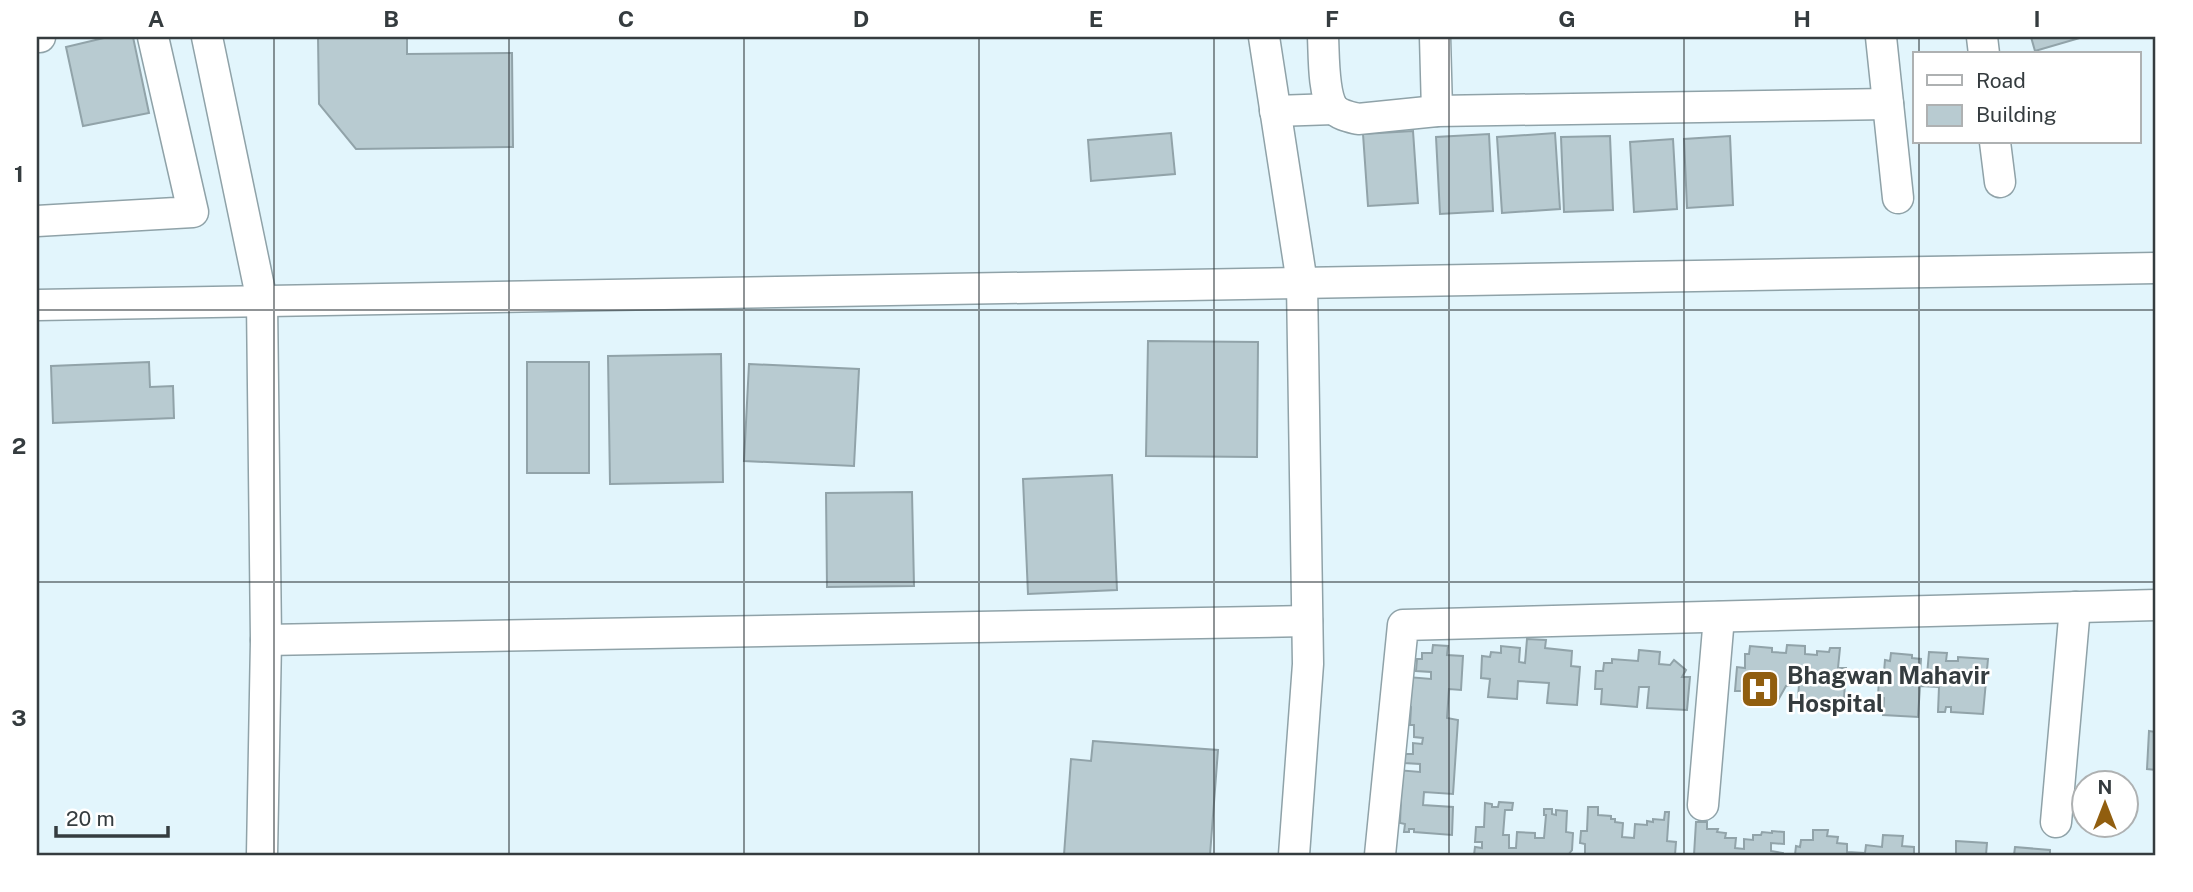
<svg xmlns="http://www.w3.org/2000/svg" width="2193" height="892" font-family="'Public Sans',sans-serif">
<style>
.building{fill:#b8cbd1;stroke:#91a3a9;stroke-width:2}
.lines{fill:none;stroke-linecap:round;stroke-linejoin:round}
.minor-casing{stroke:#8fa2a8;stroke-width:33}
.minor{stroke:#fff;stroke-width:30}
.grid{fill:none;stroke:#353c3f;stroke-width:2;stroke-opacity:0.55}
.labels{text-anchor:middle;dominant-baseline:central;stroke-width:5;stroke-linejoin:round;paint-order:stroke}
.poi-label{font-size:24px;font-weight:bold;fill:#353c3f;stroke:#fff;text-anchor:start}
.neatline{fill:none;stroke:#353c3f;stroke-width:2.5}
.grid-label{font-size:23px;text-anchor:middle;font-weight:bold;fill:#353c3f}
</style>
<rect width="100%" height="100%" fill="#e2f5fc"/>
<g class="building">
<path d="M108 37H133L149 113 83 126 66 47Z"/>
<path d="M318 37H407V54L512 53 513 147 356 149 319 104Z"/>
<path d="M2031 37H2083L2035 51Z"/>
<path d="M1413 131 1418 203 1368 206 1363 134Z"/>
<path d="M1171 133 1175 174 1091 181 1088 140Z"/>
<path d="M1555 133 1560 209 1502 213 1497 137Z"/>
<path d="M1489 134 1493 211 1440 214 1436 137Z"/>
<path d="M1610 136 1613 210 1564 212 1561 137Z"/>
<path d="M1730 136 1733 205 1687 208 1684 139Z"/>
<path d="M1673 139 1677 209 1634 212 1630 142Z"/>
<path d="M1148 341 1258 342 1257 457 1146 456Z"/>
<path d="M721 354 723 482 610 484 608 356Z"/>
<path d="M149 362 150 387 173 386 174 418 53 423 51 366Z"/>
<rect x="527" y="362" width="62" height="111"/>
<path d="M749 364 859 369 854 466 744 461Z"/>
<path d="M1112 475 1117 590 1028 594 1023 479Z"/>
<path d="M912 492 914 586 827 587 826 493Z"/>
<path d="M1527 639 1546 640 1545 648 1572 651 1571 666 1580 667 1577 705 1547 703 1549 683 1518 681 1517 699 1488 697 1490 679 1481 678 1482 656 1490 657 1491 652 1501 653V646L1520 648 1519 662 1525 663Z"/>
<path d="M1433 645 1448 646 1447 655 1463 656 1461 690 1449 689 1447 718 1458 720 1453 794 1424 792 1423 805 1453 807 1452 835 1414 832V829H1409V832H1404L1405 824 1400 823 1401 797H1395L1397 770 1420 772V764L1404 763 1405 754H1413V743L1422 744 1423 738 1414 737V725H1410L1411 707 1401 705 1408 677 1431 679V672L1416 671 1417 659H1422V653H1432Z"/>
<path d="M1787 645 1805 646V654L1817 655V651L1829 652 1830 648H1840L1838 668H1846L1844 699 1839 698 1838 707 1811 705 1812 700 1798 699 1799 684 1786 686 1777 702 1742 700V691H1735L1737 667 1745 668V654H1749L1750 646 1772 648V652L1786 653Z"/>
<path d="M1639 650 1660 652 1659 664 1670 665 1674 660 1686 670 1682 677H1690L1687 710 1647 708 1649 687H1639L1637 707 1601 704 1602 689H1595L1596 671H1603L1604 663H1612V659L1638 661Z"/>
<path d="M1929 652 1947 653 1946 661H1958V657L1988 659 1983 714 1951 712V707H1946L1945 712H1938L1939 687 1920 686 1918 717 1883 715 1884 698 1878 697 1879 677H1887V672H1884L1885 660 1890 661 1891 653 1912 655V658L1921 659 1920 674 1927 675Z"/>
<path d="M2149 731 2156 732V770L2147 769Z"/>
<path d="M1093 741 1218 750 1210 855H1064L1071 759 1091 761Z"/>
<path d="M1499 802 1513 803 1512 810H1505L1503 835H1509V848H1516L1517 832 1535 833V838H1544L1546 815H1544V809H1552V814L1556 815V810L1567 811 1566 832 1573 833 1572 850 1568 855H1474L1475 847 1482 848V842H1475L1476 827H1484L1485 803 1492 804V807H1498Z"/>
<path d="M1588 807H1598V815L1611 816V819H1615V822L1623 823 1622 837 1634 838 1635 824 1647 825V821L1653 822V819L1664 820 1665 812H1669L1667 841 1676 842 1675 855H1585V844L1580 843 1581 831H1587Z"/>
<path d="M1696 822H1707V829H1718L1717 832 1726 833 1725 838H1736L1735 848 1744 849V839L1753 840V835H1761L1762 832 1772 833V831L1784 832V844L1771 843V851L1783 853V855H1694Z"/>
<path d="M1813 830H1828L1827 836 1838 837 1837 843 1847 844V852L1865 853 1866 845 1882 847 1883 835 1903 836 1902 846 1914 847V855H1795L1796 846 1800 847 1801 840H1813Z"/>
<path d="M1956 841 1987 843 1986 855H1995H1956Z"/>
<path d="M2015 847 2050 850V855H2014Z"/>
</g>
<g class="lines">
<g class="minor-casing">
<g id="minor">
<path d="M37 37H40"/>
<path d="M207 37 262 301 266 640 262 855"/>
<path d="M1264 37 1302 283 1308 664 1294 855"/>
<path d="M1323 37C1324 55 1323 93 1333 108 1339 115 1350 117 1358 119L1437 111 1888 104"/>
<path d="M1435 37 1437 111"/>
<path d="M1881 37 1898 198"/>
<path d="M1982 37 1984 54"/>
<path d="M1275 111 1334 109"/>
<path d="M1995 142 2000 182"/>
<path d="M37 221 193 212 153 37"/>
<path d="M37 305 2156 268"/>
<path d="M266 640 1307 621"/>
<path d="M1703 805 1719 617"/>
<path d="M2056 822 2075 607"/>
<path d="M1380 855 1403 625 2156 605"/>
</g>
</g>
<use href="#minor" class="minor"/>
</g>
<path class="grid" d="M274 37V855M509 37V855M744 37V855M979 37V855M1214 37V855M1449 37V855M1684 37V855M1919 37V54M1919 142V855M37 310H2156M37 582H2156"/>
<defs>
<g id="hospital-square" transform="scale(2.0125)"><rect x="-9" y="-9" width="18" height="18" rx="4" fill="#915e0f" stroke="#fff"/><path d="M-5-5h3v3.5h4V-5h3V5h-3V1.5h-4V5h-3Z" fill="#fff"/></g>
</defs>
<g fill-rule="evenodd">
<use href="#hospital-square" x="1760" y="689"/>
</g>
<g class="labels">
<g class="poi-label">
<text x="1787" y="675">Bhagwan Mahavir<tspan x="1787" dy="28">Hospital</tspan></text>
</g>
</g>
<rect width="2193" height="892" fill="none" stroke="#ffffff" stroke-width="77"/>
<rect x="1913" y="52" width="228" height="91" fill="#ffffff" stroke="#aeb1b2" stroke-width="2"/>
<rect x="1927" y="75" width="35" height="10" fill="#ffffff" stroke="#aeb1b2" stroke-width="2"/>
<text x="1976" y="88" font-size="21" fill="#353c3f">Road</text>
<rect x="1927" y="105" width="35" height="21" fill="#b8cbd1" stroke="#aeb1b2" stroke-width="2"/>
<text x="1976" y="122" font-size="21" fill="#353c3f">Building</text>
<g transform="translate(2105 804)"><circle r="33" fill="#ffffff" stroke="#aeb1b2" stroke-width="2"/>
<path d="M0-5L12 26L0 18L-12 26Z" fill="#915e0f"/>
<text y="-10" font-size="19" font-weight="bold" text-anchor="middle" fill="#353c3f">N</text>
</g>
<path d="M56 826v10h112v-10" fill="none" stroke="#353c3f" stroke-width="3.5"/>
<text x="66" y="826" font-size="21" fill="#353c3f" stroke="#ffffff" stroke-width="5" paint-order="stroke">20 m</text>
<rect x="38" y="38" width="2116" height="816" class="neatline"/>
<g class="grid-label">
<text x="156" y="27">A</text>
<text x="391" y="27">B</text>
<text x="626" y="27">C</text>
<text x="861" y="27">D</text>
<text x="1096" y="27">E</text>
<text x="1332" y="27">F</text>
<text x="1567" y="27">G</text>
<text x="1802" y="27">H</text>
<text x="2037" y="27">I</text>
<text x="19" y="182">1</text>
<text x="19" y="454">2</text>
<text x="19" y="726">3</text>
</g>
</svg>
